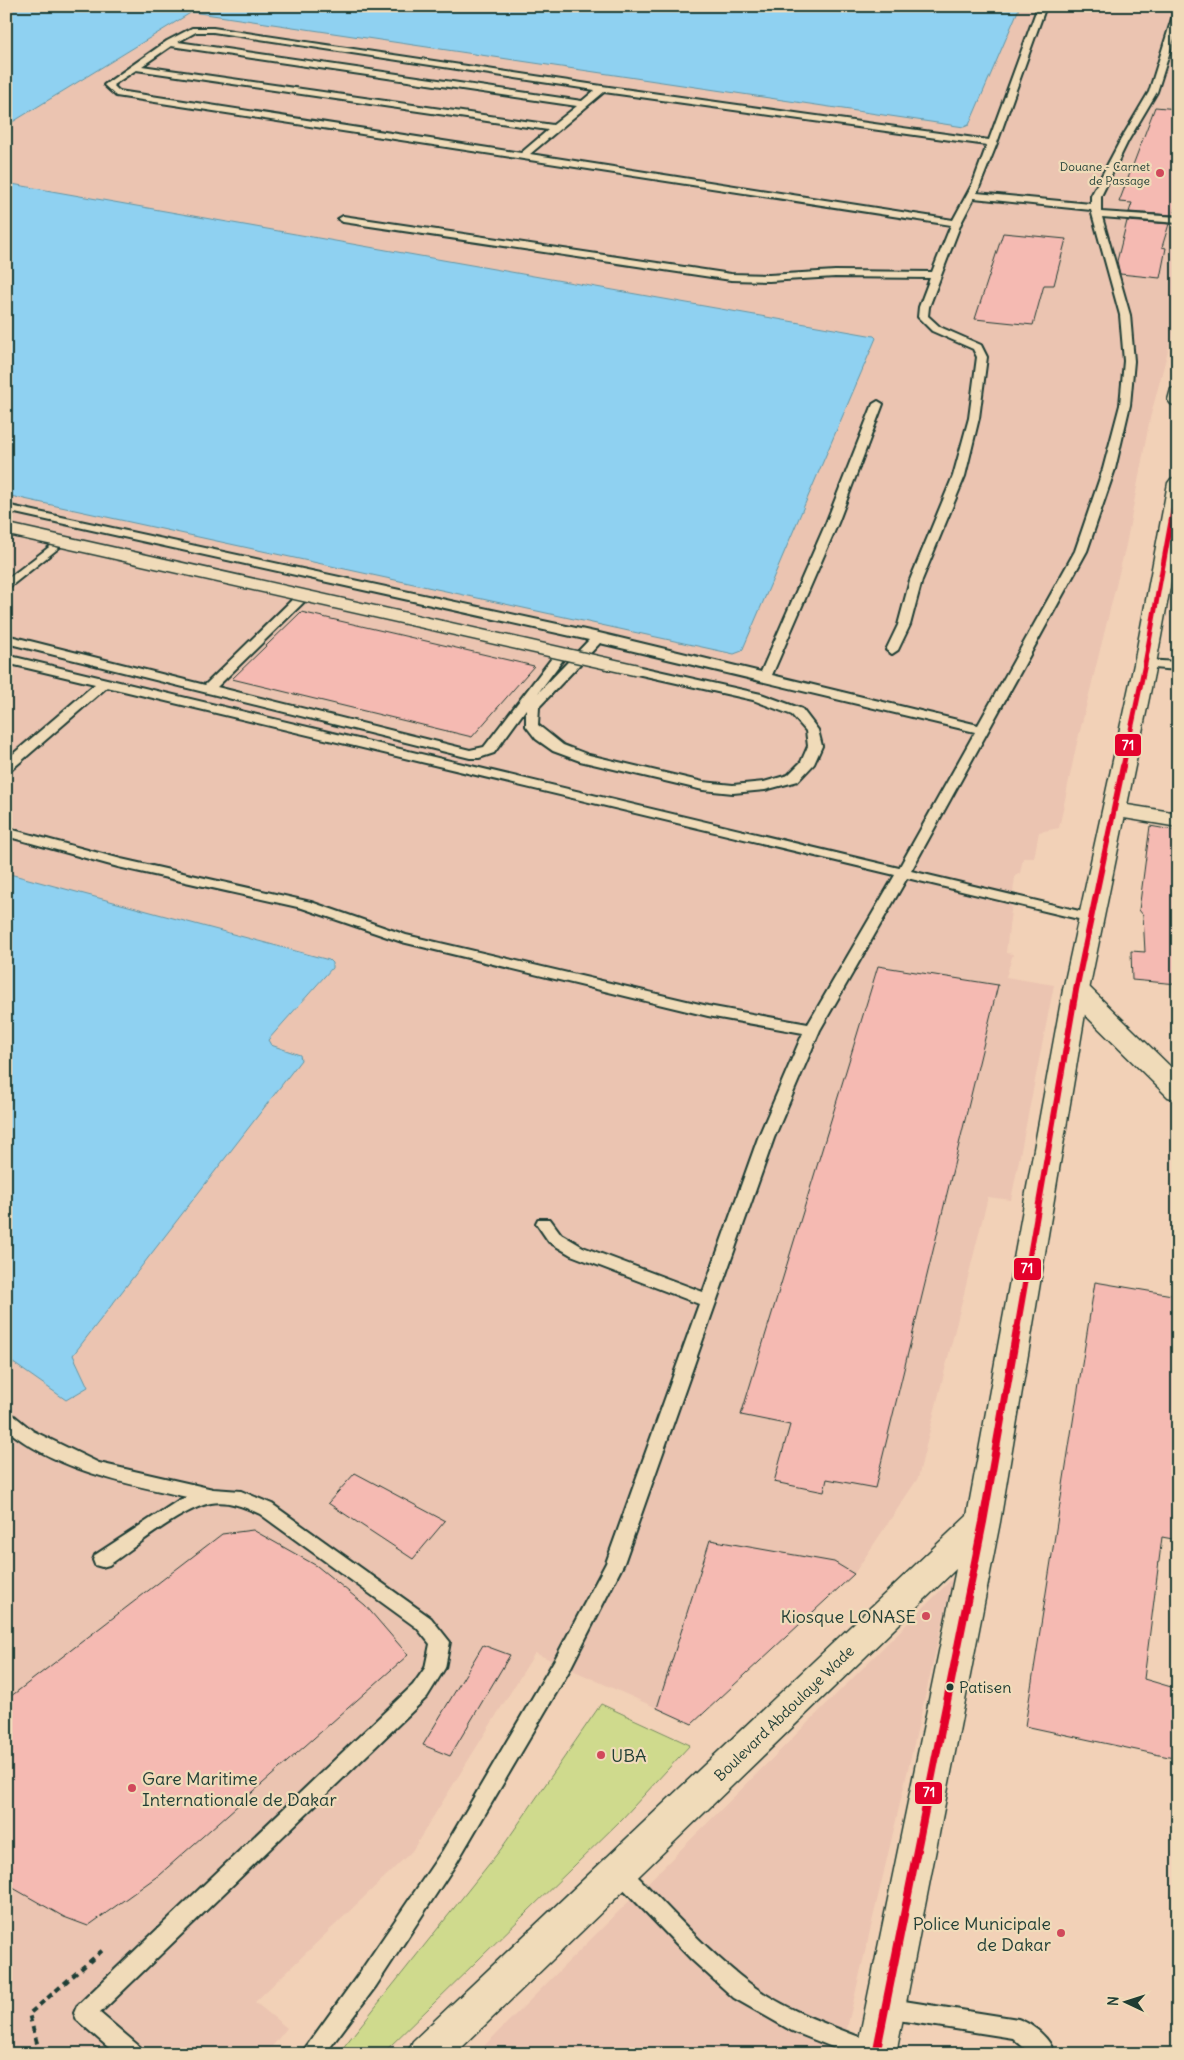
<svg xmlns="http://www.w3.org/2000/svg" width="1184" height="2060" font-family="Delius,sans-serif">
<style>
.built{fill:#ebc4b1}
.green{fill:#cfda8d;stroke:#778c60}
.water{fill:#8fd1f1;stroke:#6296a5}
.building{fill:#f5bab2;stroke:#1f3d34}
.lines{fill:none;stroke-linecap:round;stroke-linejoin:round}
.lane-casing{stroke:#1f3d34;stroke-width:4}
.street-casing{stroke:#1f3d34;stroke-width:3}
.secondary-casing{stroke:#1f3d34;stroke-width:3}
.path{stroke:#1f3d34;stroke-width:4;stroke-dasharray:6 5;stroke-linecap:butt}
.lane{fill:#f0dbb9;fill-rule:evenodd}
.street{fill:#f0dbb9;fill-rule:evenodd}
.secondary{fill:#f0dbb9;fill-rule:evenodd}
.lane-bridge-casing{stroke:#1f3d34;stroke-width:14;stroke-linecap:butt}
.lane-bridge{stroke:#f0dbb9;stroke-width:11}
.bus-1-far2-casing{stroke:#f0dbb9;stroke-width:8}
.bus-1-far1-casing{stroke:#f0dbb9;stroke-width:10}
.bus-1-casing{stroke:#f0dbb9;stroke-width:12}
.bus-1-far2{stroke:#e4002b;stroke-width:5}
.bus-1-far1{stroke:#e4002b;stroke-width:6}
.bus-1{stroke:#e4002b;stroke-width:8}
.poi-dot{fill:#d1495b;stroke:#f0dbb9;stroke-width:2}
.bus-dot{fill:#1f3d34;stroke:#f0dbb9;stroke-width:2}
.labels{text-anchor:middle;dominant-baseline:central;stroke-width:4.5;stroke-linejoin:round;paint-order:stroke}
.far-poi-label{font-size:12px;fill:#1f3d34;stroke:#f0dbb9;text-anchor:end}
.street-label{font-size:15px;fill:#1f3d34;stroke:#f0dbb9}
.near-bus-label{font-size:16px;fill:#1f3d34;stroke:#f0dbb9;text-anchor:start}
.near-poi-label{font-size:18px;fill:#1f3d34;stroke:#f0dbb9;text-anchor:end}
.line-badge{stroke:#f0dbb9;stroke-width:2}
.badge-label{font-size:14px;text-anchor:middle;font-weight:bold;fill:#fff}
</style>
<rect width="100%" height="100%" fill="#f2d1b7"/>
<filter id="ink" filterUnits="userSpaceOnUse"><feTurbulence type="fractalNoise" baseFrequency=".02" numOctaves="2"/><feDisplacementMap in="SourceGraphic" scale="10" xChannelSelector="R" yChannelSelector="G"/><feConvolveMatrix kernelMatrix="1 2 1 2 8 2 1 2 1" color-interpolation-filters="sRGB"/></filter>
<g filter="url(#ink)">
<g class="built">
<path d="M6 6H1178V313L1150 418 1126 545 1076 747 1059 828 1039 832 1034 858H1023L1020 873 1015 876 1006 953 1013 954 1006 977 1054 985 1011 1200 988 1197 918 1478 854 1574 692 1724 535 1653 412 1851 255 2002 287 2028 266 2054H6Z"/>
<path d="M953 1578 841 2054H476Z"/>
</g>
<path class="green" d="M601 1704 690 1745 622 1819 382 2054H338L501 1849Z"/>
<g class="water">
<path d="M6 6H1020L969 125 964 127 192 12 6 126Z"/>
<path d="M6 183 874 336 876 338 742 651 734 654 6 495Z"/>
<path d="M6 873 329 960 332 963V968L268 1040 271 1045 300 1055 301 1060 73 1355 88 1387 66 1400 9 1360 6 1361Z"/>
</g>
<g class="building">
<path d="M1155 107 1178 109V199L1173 215 1129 212 1132 203 1119 202Z"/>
<path d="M1127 221 1169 224 1162 247 1166 248 1160 278 1120 274 1117 261Z"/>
<path d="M1003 233 1066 239 1054 285H1044L1033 325 975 319Z"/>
<path d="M301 612 534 666 472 737 232 679Z"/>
<path d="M1150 826 1178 831V984L1132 980 1131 951 1145 952 1143 915 1139 910Z"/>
<path d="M878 966 998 985 875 1488 827 1479 824 1492 774 1482 790 1425 741 1415Z"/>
<path d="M1095 1282 1178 1296V1540L1162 1537 1144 1679 1178 1689V1759L1025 1726Z"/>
<path d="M355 1473 445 1521 413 1559 328 1503Z"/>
<path d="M253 1530 317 1566 365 1605 408 1655 159 1875 88 1926 64 1917 6 1884V1700L222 1534Z"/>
<path d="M710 1540 834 1562 854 1574 692 1724 657 1708Z"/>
<path d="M483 1645 510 1655 450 1756 423 1745Z"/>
</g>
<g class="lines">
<g class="lane-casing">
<g id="lane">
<path d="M1038 6H1046L997 143 977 193 1091 204V196L1120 141 1149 92 1174 12 1178 10V26L1157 92 1128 141 1101 196V212L1178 217V223L1102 217 1130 315 1134 361 1130 405 1115 469 1087 551 911 871 1096 915 1098 918 1091 922 907 878 820 1030 774 1138 624 1563 569 1671 457 1862 376 1986 325 2054H301L360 1972 443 1850 555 1659 606 1563 699 1304 571 1255 549 1242 536 1223 538 1219H550L561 1234 583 1247 703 1292 758 1138 803 1033 708 1016 402 942 302 908 118 867 6 836V828L121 859 311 902 406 935 708 1006 808 1024 895 875 107 687 11 770 6 771V760L95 684 6 663V655L899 868 975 732 600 643 539 707 538 725 563 745 589 755 703 782 733 785 764 782 788 775 801 762 808 746 806 731 792 715 753 700 632 673 630 670 632 667 636 666 761 694 802 709 818 730 822 746 814 764 798 781 765 790 733 793 703 790 580 761 553 751 536 739 526 726V709L494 753 479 758H470L6 643V635L205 685 299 593 303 592 309 596 307 599 217 687 470 750 484 747 558 650H566L568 653 538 693 589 640 6 511V505L599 633 761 672 826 523 873 404 878 401 883 404 838 523 772 675 978 725 1075 551 1103 469 1120 405 1124 361 1120 315 1091 210 974 198 961 223 929 307 928 316 940 327 981 345 987 357 979 418 965 476 922 580 910 625 898 650 892 654 886 650 898 625 910 580 953 476 969 418 977 357 973 349 932 331 918 317 919 307 930 278 835 277 769 281 731 280 343 222 338 219 343 216 731 274 769 275 835 271 932 272 951 225 116 96 104 85 167 41 192 28H213L602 86 989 140ZM196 32H213L595 90 582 101 178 42ZM171 46 577 106 553 125 142 66ZM136 70 548 130 521 153 119 91 113 85ZM604 92 987 145 973 183 953 220 530 154Z"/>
<path d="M61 538 65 539V543L6 590V580Z"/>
<path d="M1162 566 1178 568V576L1158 573 1156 570Z"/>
<path d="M1145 660 1178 662V670L1141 667 1139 664Z"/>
<path d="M6 1412 12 1414 33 1431 99 1463 213 1489 241 1491 272 1504 431 1618 450 1642 445 1668 427 1697 100 2013 140 2047 143 2054H116L77 2020 74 2013 77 2006 413 1685 425 1668 430 1644 417 1628 260 1514C245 1507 228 1500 211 1503 181 1509 135 1547 109 1565L102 1567 95 1565 93 1560 95 1555 179 1500 187 1497C124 1483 58 1471 6 1429Z"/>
<path d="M619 1862 626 1865C666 1904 704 1949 749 1983 787 2012 839 2029 883 2046L886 2054H850L792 2031 734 1998 692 1960 612 1877 609 1871 612 1865Z"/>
<path d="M885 1998 1018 2019C1032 2024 1051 2038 1054 2054H1031L1013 2038 885 2018 877 2015 874 2008 877 2001Z"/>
</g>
</g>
<g class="street-casing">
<g id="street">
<path d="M1115 803 1178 813V827L1106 815 1103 810 1106 805Z"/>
<path d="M1076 982 1086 984 1178 1074V1100L1168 1097 1066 996 1063 990 1066 984Z"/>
</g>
</g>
<g class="secondary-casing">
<g id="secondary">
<path d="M1178 387V406L1171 404 1168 400 1171 389Z"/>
<path d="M1178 477V543L1156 664 1089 990 1000 1522 896 2054H856L956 1569 455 2054H407L413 2041 967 1516 1063 990 1134 664 1168 483 1171 479Z"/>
</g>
</g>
<path class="path" d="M40 2054 29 2014 104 1949"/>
<use href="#lane" class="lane"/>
<use href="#street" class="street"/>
<use href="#secondary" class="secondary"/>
<g class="lane-bridge-casing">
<path id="lane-bridge" d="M6 529 636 670"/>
</g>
<use href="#lane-bridge" class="lane-bridge"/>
<g class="bus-1-far2-casing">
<path id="bus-1-far2" d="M1123 767 1145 664 1178 483"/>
</g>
<g class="bus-1-far1-casing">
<path id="bus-1-far1" d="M1017 1330 1076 990 1123 766"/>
</g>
<g class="bus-1-casing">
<path id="bus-1" d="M876 2054 983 1522 1017 1329"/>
</g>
<use href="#bus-1-far2" class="bus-1-far2"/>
<use href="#bus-1-far1" class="bus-1-far1"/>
<use href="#bus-1" class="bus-1"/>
</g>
</g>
<g class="poi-dot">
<circle cx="1160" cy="173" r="5"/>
<circle cx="926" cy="1616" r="5"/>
<circle cx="601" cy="1755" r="5"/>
<circle cx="132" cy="1788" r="5"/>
<circle cx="1061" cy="1933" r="5"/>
</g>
<circle class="bus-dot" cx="950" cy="1687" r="4.5"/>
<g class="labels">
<g class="far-poi-label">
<text x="1150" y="166">Douane - Carnet<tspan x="1150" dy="14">de Passage</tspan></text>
</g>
<g class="street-label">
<text transform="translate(784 1713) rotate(-44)">Boulevard Abdoulaye Wade</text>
</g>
<g class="near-bus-label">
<text x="959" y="1687">Patisen</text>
</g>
<g class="near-poi-label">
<text x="916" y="1616">Kiosque LONASE</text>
<text x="611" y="1755" text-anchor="start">UBA</text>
<text x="142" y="1778" text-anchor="start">Gare Maritime<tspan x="142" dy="21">Internationale de Dakar</tspan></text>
<text x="1051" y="1923">Police Municipale<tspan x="1051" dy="21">de Dakar</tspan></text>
</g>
</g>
<g class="line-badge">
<rect x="1114" y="733" width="28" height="24" rx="5" fill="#e4002b"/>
<rect x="1013" y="1257" width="29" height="24" rx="5" fill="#e4002b"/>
<rect x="914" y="1781" width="29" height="24" rx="5" fill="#e4002b"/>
</g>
<g class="badge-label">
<text x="1128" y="750">71</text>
<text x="1027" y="1273">71</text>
<text x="929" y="1797">71</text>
</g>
<rect width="1184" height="2060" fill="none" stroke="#f0dbb9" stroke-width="25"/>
<rect x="12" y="12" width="1159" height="2035" fill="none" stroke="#1f3d34" stroke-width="2" filter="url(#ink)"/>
<g transform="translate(1126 2002) rotate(274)" stroke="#f0dbb9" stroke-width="4" paint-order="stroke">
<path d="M0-4L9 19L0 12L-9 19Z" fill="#1f3d34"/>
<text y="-8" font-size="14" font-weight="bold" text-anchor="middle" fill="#1f3d34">N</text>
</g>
</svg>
